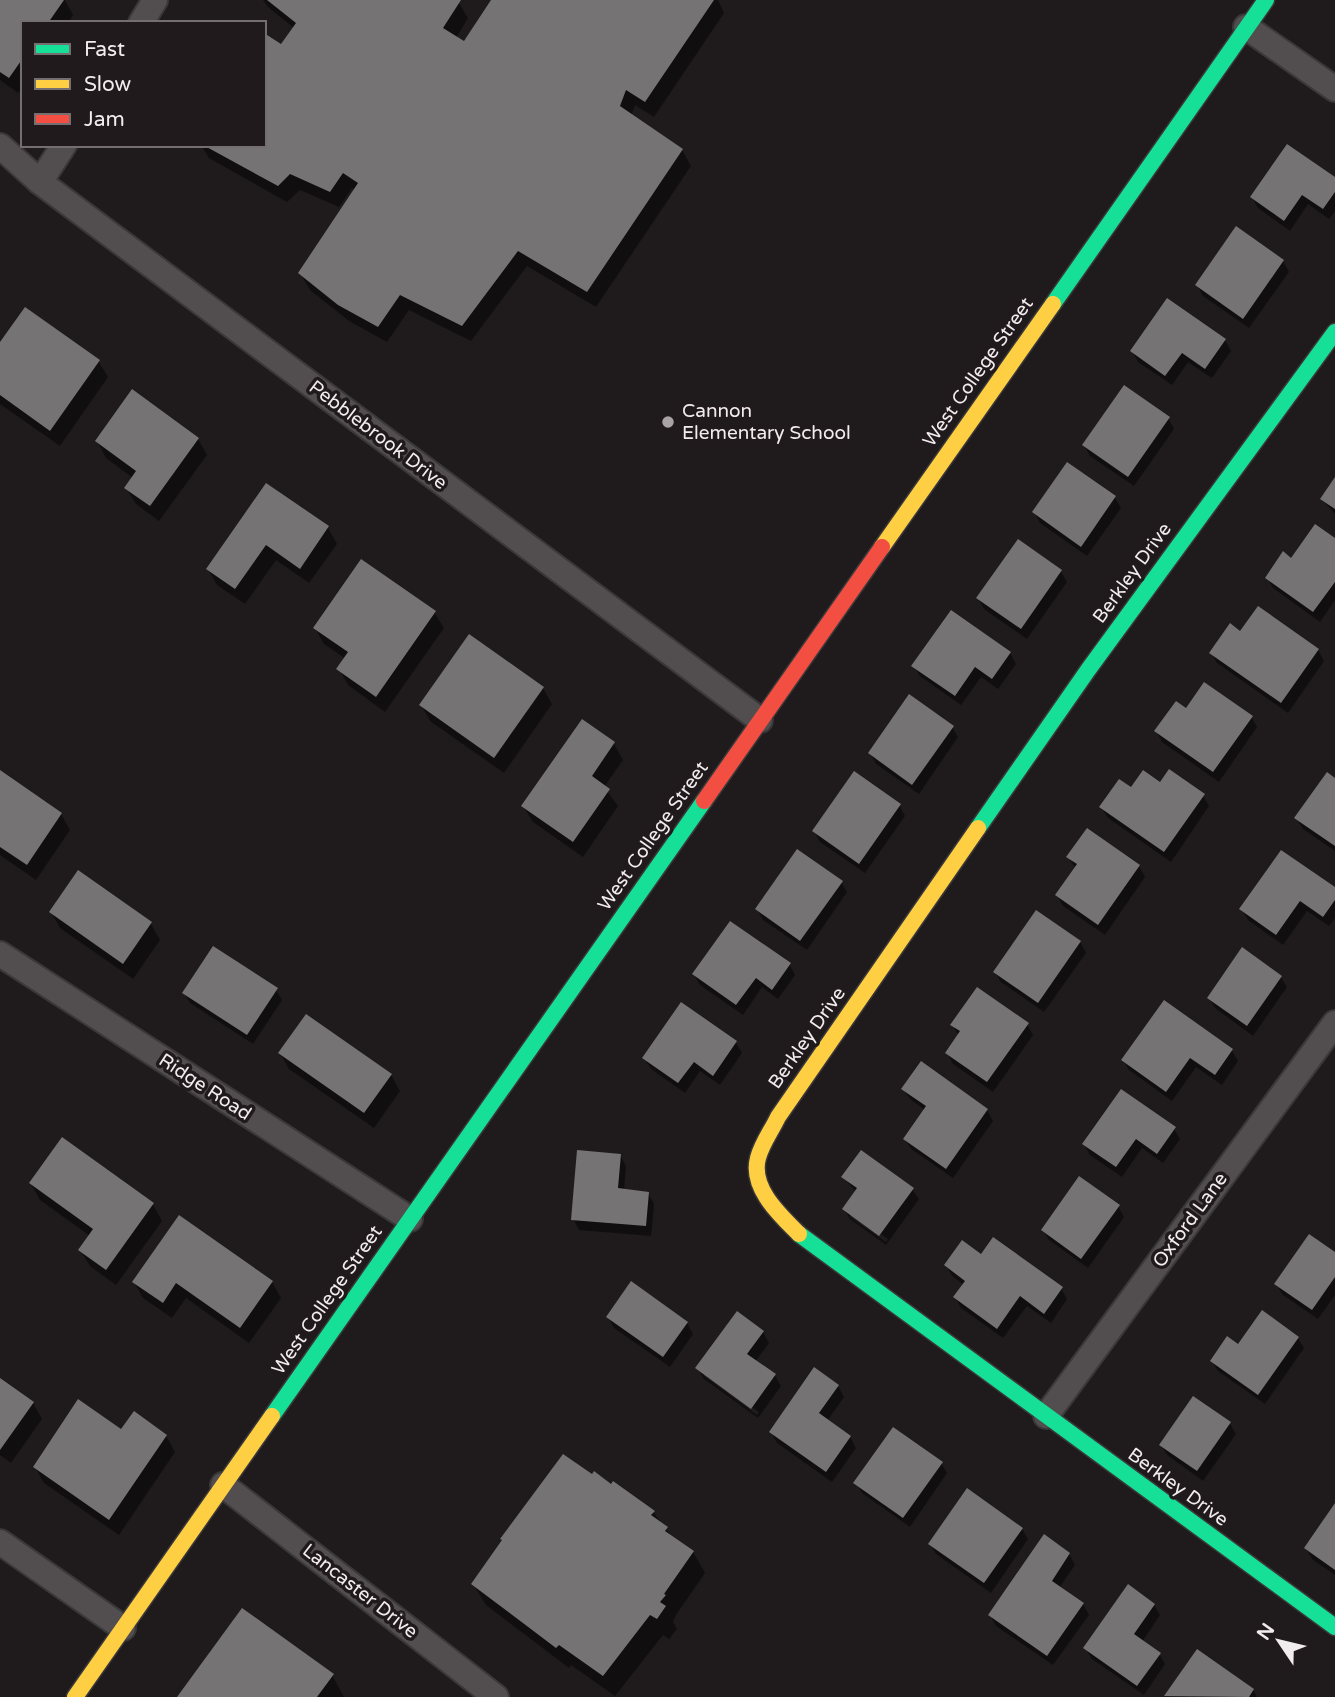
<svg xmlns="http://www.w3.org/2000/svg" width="1335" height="1697" font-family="'Varela Round',sans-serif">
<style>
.shadow{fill:#0007;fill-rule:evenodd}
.building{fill:#767375}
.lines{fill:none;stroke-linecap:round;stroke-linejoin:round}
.street-casing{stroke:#3a3839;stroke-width:28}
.fast-casing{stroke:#3a3839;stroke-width:19}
.slow-casing{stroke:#3a3839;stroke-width:19}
.jam-casing{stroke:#3a3839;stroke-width:19}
.street{stroke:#524e50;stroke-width:24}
.fast{stroke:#16e098;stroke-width:16}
.slow{stroke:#ffcf43;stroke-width:16}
.jam{stroke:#f24e42;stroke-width:16}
.poi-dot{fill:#a8a3a5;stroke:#201a1c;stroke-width:2.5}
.labels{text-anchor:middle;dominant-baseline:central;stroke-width:7;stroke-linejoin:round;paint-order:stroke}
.street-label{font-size:19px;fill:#f1ecee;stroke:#201a1c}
.poi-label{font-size:19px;fill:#f1ecee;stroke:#201a1c;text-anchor:start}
</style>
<rect width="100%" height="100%" fill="#1f1b1d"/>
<g class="shadow">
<path d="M0 0H65L73 15 68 23H23V87L18 93 0 80Z"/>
<path d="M263 0H457L468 18 456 38 464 44 494 0H718L724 13 654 117 635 105 631 116 682 150 691 166 596 307 527 266 471 341 409 310 387 342 349 321 310 290 300 273 355 190 352 188 339 207 300 190 287 202 209 158 201 145H264L281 46 294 28 268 7Z"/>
<path d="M1335 179V211L1329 219 1308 204 1290 231 1258 208 1252 197Z"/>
<path d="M1283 261 1289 272 1249 328 1203 296 1197 285Z"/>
<path d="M1225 340 1231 351 1212 378 1188 362 1172 385 1138 362 1132 351Z"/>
<path d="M0 345 98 361 108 377 60 446 0 404Z"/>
<path d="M1168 418 1174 429 1134 486 1090 456 1084 445Z"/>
<path d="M198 439 207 455 159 521 136 504 126 488 133 478 106 458 97 441Z"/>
<path d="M1335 480V514L1322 499Z"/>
<path d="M267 485 328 528 337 544 309 583 276 560 245 604 217 585 208 569Z"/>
<path d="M1115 498 1121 508 1087 556 1040 523 1034 512Z"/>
<path d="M1335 540V600L1320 622 1273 588 1267 578 1292 560Z"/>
<path d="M1018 541 1061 572 1067 582 1027 639 984 609 978 598Z"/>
<path d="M434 612 444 628 385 712 348 685 339 669 346 659 324 644 315 628Z"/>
<path d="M1241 633 1318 650 1324 661 1288 713 1217 663 1211 653Z"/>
<path d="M1010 653 1016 664 998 689 981 677 961 705 920 676 914 666Z"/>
<path d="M543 688 552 704 504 773 430 721 421 705Z"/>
<path d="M1251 717 1257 727 1219 782 1162 742 1156 731Z"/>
<path d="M952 727 958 737 919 794 876 764 870 753Z"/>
<path d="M614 744 623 760 604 787 618 806 583 857 533 822 523 806Z"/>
<path d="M0 772 61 814 70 830 36 880 0 855Z"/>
<path d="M1335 780V851L1303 829 1296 818Z"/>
<path d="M1160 784 1203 796 1209 806 1171 862 1108 818 1101 807 1131 789Z"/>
<path d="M899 805 905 816 865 873 820 842 814 831Z"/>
<path d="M1068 857 1139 866 1145 877 1105 935 1063 906 1057 895 1076 869Z"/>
<path d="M841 882 847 892 807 950 763 920 757 909Z"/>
<path d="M1335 889V918L1329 926 1307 911 1283 945 1248 920 1241 909Z"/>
<path d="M51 912 151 924 160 940 133 979 60 928Z"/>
<path d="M1080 942 1086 953 1044 1012 1001 982 995 972Z"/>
<path d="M789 964 795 975 778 999 762 987 743 1015 700 985 694 975Z"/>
<path d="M1281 977 1287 987 1253 1036 1215 1008 1209 998Z"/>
<path d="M276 990 282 1000 253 1044 190 1003 184 993Z"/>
<path d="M1164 1002 1232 1051 1238 1061 1222 1085 1196 1067 1172 1101 1129 1070 1123 1060Z"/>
<path d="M1027 1024 1033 1035 993 1092 953 1064 947 1053 959 1036 952 1025Z"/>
<path d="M736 1043 742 1053 720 1085 700 1071 685 1093 651 1069 644 1058Z"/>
<path d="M280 1053 391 1075 400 1091 374 1128 289 1069Z"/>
<path d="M903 1089 987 1110 993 1121 953 1178 911 1149 905 1139 925 1110 910 1099Z"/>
<path d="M1174 1129 1180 1139 1163 1163 1142 1148 1122 1177 1090 1155 1084 1144Z"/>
<path d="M620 1155 626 1166 624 1191 648 1193 654 1204 651 1236 579 1230 573 1219Z"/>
<path d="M843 1177 912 1189 919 1199 886 1245 850 1219 844 1209 856 1192ZM850 1212 888 1239 886 1242 850 1217Z"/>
<path d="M31 1184 153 1205 162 1221 116 1285 90 1266 80 1250 90 1236 40 1200Z"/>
<path d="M1118 1206 1124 1217 1088 1268 1049 1240 1043 1230Z"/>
<path d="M1335 1254V1295L1318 1319 1283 1295 1276 1284Z"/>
<path d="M982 1256 1061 1289 1067 1299 1051 1323 1027 1306 1003 1338 961 1308 955 1297 964 1285 952 1276 946 1265Z"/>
<path d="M134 1282H272L281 1298 249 1343 186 1298 172 1318 143 1298Z"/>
<path d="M608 1317 687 1323 693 1334 670 1367 614 1328Z"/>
<path d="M763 1332 769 1343 755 1362 775 1376 781 1386 758 1418 704 1379 697 1368ZM704 1372 759 1412 757 1415 704 1376Z"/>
<path d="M1298 1338 1304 1348 1265 1404 1218 1371 1212 1361 1239 1346Z"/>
<path d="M0 1380 33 1403 42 1419 11 1463 0 1455Z"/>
<path d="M838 1386 844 1397 827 1421 850 1437 856 1448 832 1482 777 1443 771 1432Z"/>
<path d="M1230 1424 1236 1434 1203 1481 1167 1455 1161 1445Z"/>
<path d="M166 1436 175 1452 119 1535 44 1483 35 1467Z"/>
<path d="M941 1463 947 1473 910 1527 862 1493 856 1483Z"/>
<path d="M1335 1507V1575L1312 1559 1306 1548Z"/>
<path d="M653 1512 673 1538 693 1552 705 1573 676 1615 673 1622 677 1629 669 1639 663 1635 615 1696 571 1665 569 1668 486 1605 473 1584Z"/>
<path d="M1022 1529 1028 1539 991 1593 936 1554 930 1544Z"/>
<path d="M1069 1554 1075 1565 1059 1588 1083 1604 1089 1615 1053 1665 996 1626 990 1615Z"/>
<path d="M1154 1605 1160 1615 1142 1642 1159 1654 1165 1664 1144 1695 1092 1659 1085 1648Z"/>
<path d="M332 1675 344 1697H179Z"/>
<path d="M1253 1690 1257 1697 1166 1696Z"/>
</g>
<g class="building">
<path d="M0 0H64L48 23H23V58L9 78 0 72Z"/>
<path d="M267 0H461L443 28 464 41 491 0H714L645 102 626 90 620 106 683 149 587 292 518 251 462 326 400 295 378 327 338 305 298 273 358 183 343 173 330 192 290 174 278 186 203 145H264V33L281 44 296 23Z"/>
<path d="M1287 144 1335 177V192L1323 209 1302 195 1284 221 1250 197Z"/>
<path d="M1236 226 1284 260 1243 319 1195 285Z"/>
<path d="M1167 298 1226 339 1205 369 1182 353 1165 376 1130 351Z"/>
<path d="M25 307 100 360 50 431 0 395V342Z"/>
<path d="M1124 385 1170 417 1128 477 1082 445Z"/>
<path d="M132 389 199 438 150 506 124 488 136 471 95 441Z"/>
<path d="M1067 462 1116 496 1081 547 1032 512Z"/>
<path d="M1335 477V509L1320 499Z"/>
<path d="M266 483 329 526 300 569 266 545 235 589 206 569Z"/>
<path d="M1315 524 1335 538V582L1313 612 1265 578 1283 551 1291 558Z"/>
<path d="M1018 539 1062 570 1021 629 976 598Z"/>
<path d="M361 559 436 611 376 697 336 669 348 652 313 628Z"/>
<path d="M1258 606 1319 649 1281 703 1209 653 1230 623 1240 631Z"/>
<path d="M951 610 1011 652 992 679 975 667 955 696 911 666Z"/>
<path d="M469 634 544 687 494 758 419 705Z"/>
<path d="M1204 682 1253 716 1213 772 1154 731 1176 701 1186 708Z"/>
<path d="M909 694 954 726 912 785 868 753Z"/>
<path d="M582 719 615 742 592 776 610 789 573 842 521 806Z"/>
<path d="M1169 769 1205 794 1164 852 1099 807 1119 779 1131 787 1143 770 1160 782Z"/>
<path d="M0 770 62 813 27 865 0 847Z"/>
<path d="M854 771 901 804 859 864 812 831Z"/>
<path d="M1327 772 1335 778V846L1294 818Z"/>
<path d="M1087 828 1140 865 1098 925 1055 895 1077 864 1066 857Z"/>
<path d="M797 849 843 881 800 941 755 909Z"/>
<path d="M1281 850 1335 887V900L1323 917 1300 901 1276 935 1239 909Z"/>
<path d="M78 870 152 922 123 964 49 912Z"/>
<path d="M1036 910 1081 941 1038 1003 993 972Z"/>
<path d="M730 921 791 963 772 990 756 978 736 1005 692 974Z"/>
<path d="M213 946 278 988 247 1035 182 993Z"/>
<path d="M1242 947 1282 976 1247 1026 1207 998Z"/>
<path d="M977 987 1029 1023 987 1082 945 1053 960 1031 950 1025Z"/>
<path d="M1164 1000 1233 1049 1215 1075 1190 1058 1166 1092 1121 1060Z"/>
<path d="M681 1002 737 1041 713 1076 694 1062 678 1083 642 1058Z"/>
<path d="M306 1014 392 1074 364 1113 278 1053Z"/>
<path d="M921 1061 988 1109 946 1169 903 1139 926 1106 901 1089Z"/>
<path d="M1121 1089 1176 1127 1157 1154 1136 1139 1116 1167 1082 1144Z"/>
<path d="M62 1137 154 1203 106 1270 78 1250 93 1229 29 1183Z"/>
<path d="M577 1150 621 1154 618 1188 649 1192 646 1226 571 1220Z"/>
<path d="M861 1150 914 1188 879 1236 842 1209 857 1188 841 1177Z"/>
<path d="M1079 1176 1120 1205 1081 1259 1041 1230Z"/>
<path d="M179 1215 273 1281 240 1328 176 1283 163 1303 132 1282Z"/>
<path d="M1309 1234 1335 1252V1277L1312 1310 1274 1284Z"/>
<path d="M993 1237 1063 1287 1044 1314 1020 1296 997 1329 953 1297 965 1281 944 1265 962 1240 981 1254Z"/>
<path d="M631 1281 688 1322 663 1357 606 1317Z"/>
<path d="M1262 1310 1299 1337 1258 1395 1210 1361 1227 1336 1238 1344Z"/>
<path d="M737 1311 764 1331 747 1354 776 1374 751 1409 695 1368Z"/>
<path d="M814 1367 839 1385 819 1413 851 1436 826 1472 769 1432Z"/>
<path d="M0 1378 34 1402 0 1450Z"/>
<path d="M1193 1396 1231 1422 1197 1471 1159 1445Z"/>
<path d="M78 1399 121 1429 134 1411 167 1435 109 1520 33 1467Z"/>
<path d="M893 1427 943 1462 903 1518 853 1483Z"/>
<path d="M563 1454 592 1474 594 1471 611 1484 613 1481 655 1511 651 1515 668 1527 665 1531 694 1551 664 1594 666 1595 660 1602 666 1606 657 1619 650 1615 603 1676 559 1645 556 1648 471 1584 502 1540 500 1539Z"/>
<path d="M967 1488 1023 1528 984 1583 928 1544Z"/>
<path d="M1335 1503V1570L1304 1548Z"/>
<path d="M1044 1534 1070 1553 1052 1581 1084 1603 1047 1656 988 1615Z"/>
<path d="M1128 1584 1155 1604 1134 1634 1161 1653 1137 1686 1083 1648Z"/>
<path d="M242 1608 334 1674 317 1697H177Z"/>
<path d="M1197 1649 1254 1689 1249 1697 1164 1696Z"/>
</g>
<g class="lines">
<g class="street-casing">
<g id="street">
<path d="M141 23 155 0"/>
<path d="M1246 27 1335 89"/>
<path d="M0 146 40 182 760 720"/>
<path d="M40 182 64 145"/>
<path d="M0 954 410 1219"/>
<path d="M1046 1416 1335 1023"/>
<path d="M223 1485 496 1697"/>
<path d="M0 1542 123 1628"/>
</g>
</g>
<g class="fast-casing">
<g id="fast">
<path d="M1053 304 1266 0"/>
<path d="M978 828 1088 670 1335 332"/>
<path d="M799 1234 1335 1627"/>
<path d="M272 1416 704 801"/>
</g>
</g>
<g class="slow-casing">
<g id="slow">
<path d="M882 547 1053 304"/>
<path d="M799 1234C780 1215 750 1188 758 1158 762 1143 772 1130 778 1117L978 828"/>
<path d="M75 1697 272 1416"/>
</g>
</g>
<g class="jam-casing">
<path id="jam" d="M704 801 882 547"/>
</g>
<use href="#street" class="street"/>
<use href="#fast" class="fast"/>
<use href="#slow" class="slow"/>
<use href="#jam" class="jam"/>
</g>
<circle class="poi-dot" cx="668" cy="422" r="7"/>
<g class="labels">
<g class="street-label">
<text transform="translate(978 372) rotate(-55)">West College Street</text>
<text transform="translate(378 435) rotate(37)">Pebblebrook Drive</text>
<text transform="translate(1132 573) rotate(-54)">Berkley Drive</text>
<text transform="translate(653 836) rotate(-55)">West College Street</text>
<text transform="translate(807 1038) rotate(-55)">Berkley Drive</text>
<text transform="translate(205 1087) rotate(33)">Ridge Road</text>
<text transform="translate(1190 1220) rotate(-54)">Oxford Lane</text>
<text transform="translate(327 1300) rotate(-55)">West College Street</text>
<text transform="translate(1178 1487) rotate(36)">Berkley Drive</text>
<text transform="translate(360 1591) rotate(38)">Lancaster Drive</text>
</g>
<g class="poi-label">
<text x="682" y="411">Cannon<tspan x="682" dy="22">Elementary School</tspan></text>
</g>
</g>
<rect x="21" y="21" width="245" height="126" fill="#201a1c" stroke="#746e70" stroke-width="2"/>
<rect x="35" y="44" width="35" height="10" fill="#16e098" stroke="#746e70" stroke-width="2"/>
<text x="84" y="56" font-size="21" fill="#f1ecee">Fast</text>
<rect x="35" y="79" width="35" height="10" fill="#ffcf43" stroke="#746e70" stroke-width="2"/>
<text x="84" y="91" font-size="21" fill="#f1ecee">Slow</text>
<rect x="35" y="114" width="35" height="10" fill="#f24e42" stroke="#746e70" stroke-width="2"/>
<text x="84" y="126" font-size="21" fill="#f1ecee">Jam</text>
<g transform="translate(1279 1641) rotate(305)" stroke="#201a1c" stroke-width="5" paint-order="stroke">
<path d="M0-5L12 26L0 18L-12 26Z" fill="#f1ecee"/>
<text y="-10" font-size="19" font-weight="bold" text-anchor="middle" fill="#f1ecee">N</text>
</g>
</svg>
